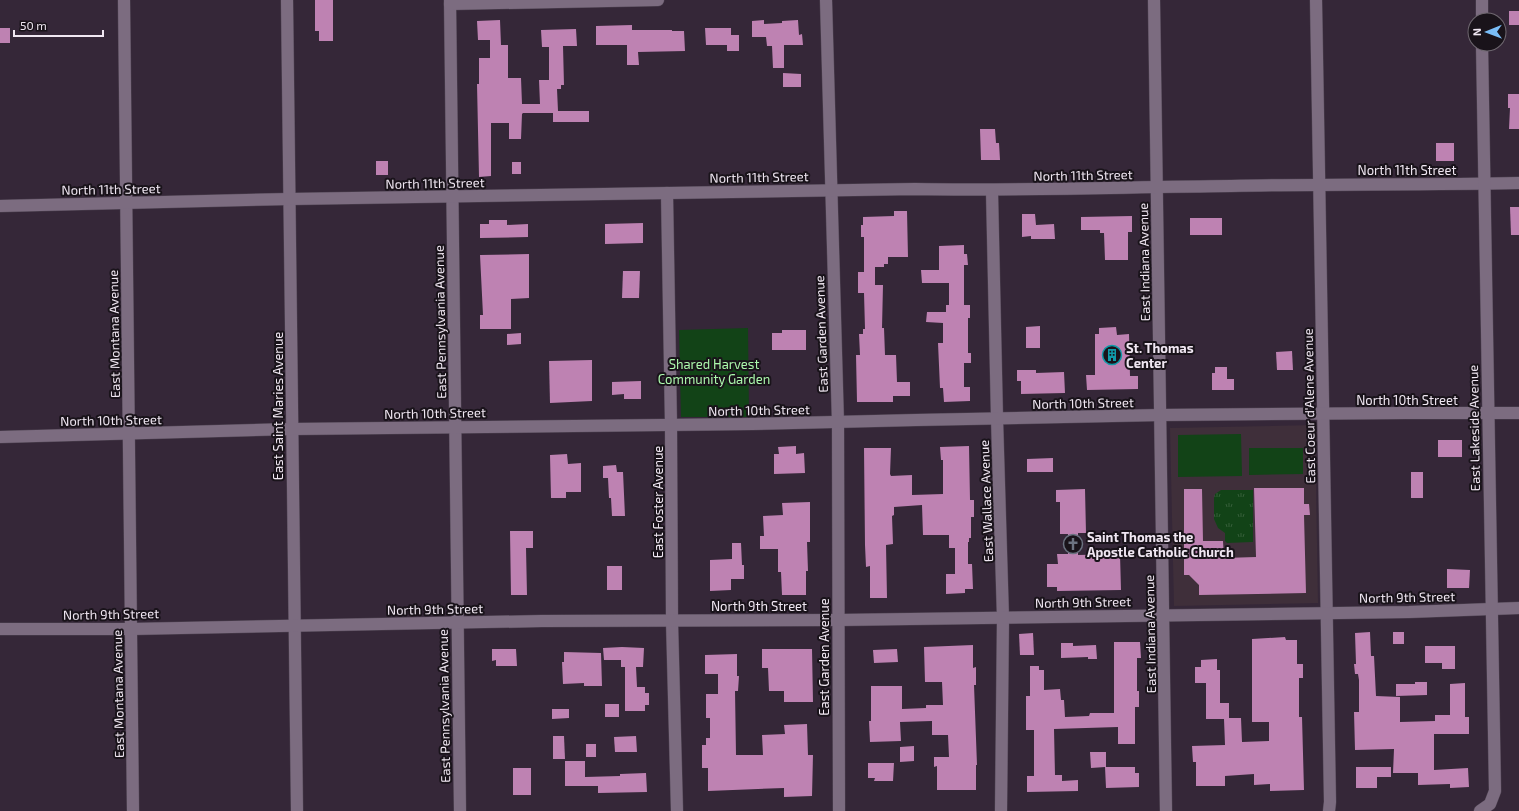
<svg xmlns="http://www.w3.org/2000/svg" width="1519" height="811" font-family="'Exo 2',sans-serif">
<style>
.education{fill:#3f2f3a}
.grass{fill:url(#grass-tufts)}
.garden{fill:#124317}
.building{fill:#be82b2}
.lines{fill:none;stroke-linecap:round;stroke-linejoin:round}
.minor-casing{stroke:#4f4452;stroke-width:13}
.minor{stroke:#7c6c80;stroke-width:12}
.labels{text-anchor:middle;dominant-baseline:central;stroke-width:4;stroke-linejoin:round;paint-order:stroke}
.street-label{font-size:13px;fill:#f0e7f2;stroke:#19131a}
.poi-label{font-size:13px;font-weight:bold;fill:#f0e7f2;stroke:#19131a;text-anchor:start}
.park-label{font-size:13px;fill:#acf8ac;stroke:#19131a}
</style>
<defs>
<pattern id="grass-tufts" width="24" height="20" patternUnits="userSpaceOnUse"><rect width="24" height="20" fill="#124317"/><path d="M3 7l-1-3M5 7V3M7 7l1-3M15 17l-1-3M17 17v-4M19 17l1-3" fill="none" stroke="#355e39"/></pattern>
</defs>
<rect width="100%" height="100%" fill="#352738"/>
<path class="education" d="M1315 425 1318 603 1174 606 1170 428Z"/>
<path class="grass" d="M1221 490H1253V542L1227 543 1225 541V533L1218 528 1214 519V498L1215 494Z"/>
<g class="garden">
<path d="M748 328 749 417H681L679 330Z"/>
<path d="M1241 434 1242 476 1178 477V435Z"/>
<path d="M1249 448H1303V474L1249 475Z"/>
</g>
<g class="building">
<path d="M315 0H333V41H319V31H315Z"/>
<rect x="1509" y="11" width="10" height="14"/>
<path d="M500 20 501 45H508V78H521L522 104H540L539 80H549V47H542L541 30 576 29 577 46H563L564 85H561V89H557L558 111H589V122H553V113H523L522 114 521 139H509V123H491V176L479 177 477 84H479V58H490V40H478L477 21Z"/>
<path d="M764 20V24L782 23V21L798 20 799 35 802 34 803 45H784V68H773L772 46H767L766 37H752V21Z"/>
<path d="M632 25V30H672V31H684L685 51 638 52 639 65H627V45H596V26Z"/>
<rect x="0" y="28" width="10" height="15"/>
<path d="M705 28H731V35H739V51H727V45H706Z"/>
<path d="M783 73 801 74V87H783Z"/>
<path d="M1508 94H1519V129H1509L1510 108H1508Z"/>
<path d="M980 129H995L996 143H999L1000 160H981Z"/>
<rect x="1436" y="143" width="18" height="18"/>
<rect x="376" y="161" width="12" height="14"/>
<rect x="512" y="162" width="9" height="12"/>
<path d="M1510 207H1519V235H1511Z"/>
<path d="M894 211H907L908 257H888V264H884V267H875V285H883L882 328H884L885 355H896L897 382H910V396H893V402H857L856 355H860L859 334H863V329H865L864 293H858V272H864V237H861V225H863V217L894 216Z"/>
<path d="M1022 214H1035L1036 225 1054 224 1055 239H1031V236L1022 237Z"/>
<path d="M1132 216V232H1128V260H1105L1104 233H1100V230H1081V217Z"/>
<rect x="1190" y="218" width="32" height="17"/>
<path d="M489 220H507V225L528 224V237L480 238V224H489Z"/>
<path d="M643 223V243L605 244V224Z"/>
<path d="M964 245V254H967L968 265H964V305H970V318H968V353H971V363H964V387H970V401L944 402 943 388H940L938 343H943V323L926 322 927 312H946V305H949V283H922L921 270H939V246Z"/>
<path d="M529 254V298L511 299V329H480V315H483L480 255Z"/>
<path d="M623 271H640L639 298H622Z"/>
<path d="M1040 326V348H1026V327Z"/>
<path d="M1116 327 1117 335 1129 334 1130 376H1138V389L1087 390 1086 375H1095V334H1099V328Z"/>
<path d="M782 330H806V350H772V333H782Z"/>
<path d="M521 333V344L507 345V334Z"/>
<path d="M1292 351 1293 370H1277L1276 352Z"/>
<path d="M592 360V401L550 403 549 361Z"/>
<path d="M1215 367H1227V379H1234V390H1212V373H1215Z"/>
<path d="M1017 370H1036V373L1064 372 1065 393 1021 394V381H1017Z"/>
<path d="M641 381V399H624V394L612 395V382Z"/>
<rect x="1438" y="440" width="24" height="17"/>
<path d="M796 446V454L804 453 805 473 774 474V454H779L778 447Z"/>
<path d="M969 446 970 500H974V517H971V538H969V542H968V564H972L973 589H965V593L946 594V574H955V548H949V535H923L922 505 894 507V515L892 516 893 544 886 545 887 598H870V566L866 567 865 545 864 448H891L890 474 891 476 912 475V495L943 494V460H941L940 447Z"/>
<path d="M567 454 568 464 581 463V492H566V498H551L550 455Z"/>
<path d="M1053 458V472H1027V459Z"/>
<path d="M616 465 617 472H623L625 516H612L611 498H609L608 478H603V466Z"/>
<rect x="1411" y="472" width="12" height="26"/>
<path d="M1254 488H1304V504H1309L1310 515H1304L1306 593 1199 595V585L1189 575H1184V489H1202L1203 541H1223L1224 558 1256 557Z"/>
<path d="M1085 489 1086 533H1078V555L1120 554 1121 590 1057 591V587H1047V564H1058L1057 554H1068V534H1060V502H1056V490Z"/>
<path d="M810 502V542H807L808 571H806V595H782L781 572H778V549H760V536H764L763 516 783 515 782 503Z"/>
<path d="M510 531H533V548H526L527 595H511Z"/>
<path d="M732 543H741L742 565H744V579H731V590L710 591V560L732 559Z"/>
<rect x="607" y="566" width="15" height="24"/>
<path d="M1447 569 1470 570 1469 588H1447Z"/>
<path d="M1370 632 1371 656H1374L1376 696 1400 697V722L1435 721V715H1450V684L1465 683V717H1469V734H1434V770L1468 768 1469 787 1450 788V784L1418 785V773H1393L1394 749 1355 750 1354 712H1359V680L1358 674H1355L1354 664H1356L1355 633Z"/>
<rect x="1393" y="632" width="11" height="12"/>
<path d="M1033 633 1034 655H1020L1019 634Z"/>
<path d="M1285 637 1286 640H1297V664H1303V678H1299V717H1302L1304 790 1270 791V784L1254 785V774L1225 776V786H1196V762H1193L1192 746 1225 745 1224 719H1206V683H1195V667H1201V660L1217 659V670H1220V703H1229V718H1241L1242 742 1269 741V722H1252V639Z"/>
<path d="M1114 642H1140L1141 658H1137V691H1139V707H1135V744H1118V727L1054 729 1055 775H1062V781L1078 780V791L1027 792V776H1034V730H1026V696H1030V666H1039V670H1044V690L1060 689 1061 700H1064L1065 717 1089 716 1090 713H1114Z"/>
<path d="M1061 643H1073V646L1096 645 1097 659H1088V657L1061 658Z"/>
<path d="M973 645V668L976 667V685H974L977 765H976V790H937V766L934 767V757H949L948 735H932V721L900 722 901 741 870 742 869 721H871V686H902V709L926 708V705H943L942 682H925L924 647Z"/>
<path d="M1425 646H1455V669H1442V663H1425Z"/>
<path d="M622 647 644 648 643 667H636L637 687H645V693H649V705H645V711H625V667H621V660H604L603 648Z"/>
<path d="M492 649H516L517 666H496V660L492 661Z"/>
<path d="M762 649H812L813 702H784V691H769L768 668H762Z"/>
<path d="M897 649 898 662 874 663 873 650Z"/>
<path d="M564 652 601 653 602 686H584V683L563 684 562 662H564Z"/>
<path d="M737 654V676H739L738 691H735L736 755H763L762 735 785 734 784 725 807 724 808 755H813L812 796 784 797V788L708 791V768H702V745H706V738H710V718H706V694H718V674H705V655Z"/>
<path d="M1415 682H1427V695L1396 696V684H1415Z"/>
<rect x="605" y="704" width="14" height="13"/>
<path d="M552 709H569V718L552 719Z"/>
<path d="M553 736H564L565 759H553Z"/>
<path d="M636 736 637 752H615L614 737Z"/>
<rect x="586" y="744" width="10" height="13"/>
<path d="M914 746V761L900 762V747Z"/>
<path d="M1090 752H1106V767H1135V773H1139V787L1106 788 1105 767 1091 768Z"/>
<path d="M565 761H585V777L620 776V774L646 773 647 792 598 793V786H565Z"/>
<path d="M868 763H894L893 781H874L875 778H868Z"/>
<path d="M1356 767H1391V777H1377V788H1356Z"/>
<rect x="513" y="768" width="18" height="27"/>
</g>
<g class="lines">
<g class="minor-casing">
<g id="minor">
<path d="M124 0 133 811"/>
<path d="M287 0 297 811"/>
<path d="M450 0 460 811"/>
<path d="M826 0 838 423 839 811"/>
<path d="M1154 0 1166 811"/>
<path d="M1316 0 1330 802 1329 811"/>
<path d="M1482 0V20"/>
<path d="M450 4 658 0"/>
<path d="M992 191 997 418 1003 618 1001 811"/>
<path d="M667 193 671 425 672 621 677 811"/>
<path d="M0 206 290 199 915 189C1020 191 1125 187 1231 186 1327 184 1423 185 1519 183"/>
<path d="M0 437 292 429 752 424 916 420 1161 415 1406 413H1519"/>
<path d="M0 629H131L542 621 838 620 1409 612 1519 608"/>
<path d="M1480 811 1490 804 1495 791 1482 44"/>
</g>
</g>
<use href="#minor" class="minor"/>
</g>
<defs>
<g id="building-ring" transform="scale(1)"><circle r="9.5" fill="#19131a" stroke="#0f9aa8" stroke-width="1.5"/><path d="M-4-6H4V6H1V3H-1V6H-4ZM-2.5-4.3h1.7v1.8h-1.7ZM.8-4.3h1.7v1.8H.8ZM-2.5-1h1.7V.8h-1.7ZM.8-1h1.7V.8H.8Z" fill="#0f9aa8"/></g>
<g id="church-ring" transform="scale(1)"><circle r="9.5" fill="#19131a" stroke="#6b7280" stroke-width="1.5"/><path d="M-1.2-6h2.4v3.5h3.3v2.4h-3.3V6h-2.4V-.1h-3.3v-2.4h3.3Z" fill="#6b7280"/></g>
</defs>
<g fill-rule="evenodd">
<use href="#building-ring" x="1112" y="355"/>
<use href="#church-ring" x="1073" y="544"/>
</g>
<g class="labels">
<g class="street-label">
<text x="1407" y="170">North 11th Street</text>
<text transform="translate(1083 175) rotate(-1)">North 11th Street</text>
<text transform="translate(759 177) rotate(-1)">North 11th Street</text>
<text transform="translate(435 183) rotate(-1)">North 11th Street</text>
<text transform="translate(111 189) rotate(-1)">North 11th Street</text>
<text transform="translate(1144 262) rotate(-91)">East Indiana Avenue</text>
<text transform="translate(440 322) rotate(-91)">East Pennsylvania Avenue</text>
<text transform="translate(114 334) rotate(-91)">East Montana Avenue</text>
<text transform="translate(821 334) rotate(-92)">East Garden Avenue</text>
<text x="1407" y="400">North 10th Street</text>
<text transform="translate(1083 403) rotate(-1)">North 10th Street</text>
<text transform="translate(278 406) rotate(-90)">East Saint Maries Avenue</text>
<text transform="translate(1309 406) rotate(-91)">East Coeur d'Alene Avenue</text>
<text transform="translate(759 410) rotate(-1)">North 10th Street</text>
<text transform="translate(435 413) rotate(-1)">North 10th Street</text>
<text transform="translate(111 420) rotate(-1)">North 10th Street</text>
<text transform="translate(1474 428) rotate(-91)">East Lakeside Avenue</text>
<text transform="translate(986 501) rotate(-92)">East Wallace Avenue</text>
<text transform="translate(658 502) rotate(-90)">East Foster Avenue</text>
<text transform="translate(1407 597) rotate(-1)">North 9th Street</text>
<text transform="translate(1083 602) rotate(-1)">North 9th Street</text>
<text x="759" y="606">North 9th Street</text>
<text transform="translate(435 609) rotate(-1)">North 9th Street</text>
<text transform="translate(111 614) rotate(-1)">North 9th Street</text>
<text transform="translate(1150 634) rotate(-91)">East Indiana Avenue</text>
<text transform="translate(824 657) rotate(-90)">East Garden Avenue</text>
<text transform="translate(118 694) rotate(-91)">East Montana Avenue</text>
<text transform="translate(444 706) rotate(-91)">East Pennsylvania Avenue</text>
</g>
<g class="poi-label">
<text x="1126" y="348">St. Thomas<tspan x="1126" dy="15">Center</tspan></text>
<text x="1087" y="537">Saint Thomas the<tspan x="1087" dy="15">Apostle Catholic Church</tspan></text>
</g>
<g class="park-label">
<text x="714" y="364">Shared Harvest<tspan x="714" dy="15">Community Garden</tspan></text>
</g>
</g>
<g transform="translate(1487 32) rotate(269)"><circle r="19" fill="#19131a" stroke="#6f6870"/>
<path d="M0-3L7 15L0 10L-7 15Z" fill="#7abef8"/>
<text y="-6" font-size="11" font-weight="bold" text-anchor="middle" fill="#f0e7f2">N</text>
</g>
<path d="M14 30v6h89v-6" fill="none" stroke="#f0e7f2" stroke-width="2"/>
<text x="20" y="30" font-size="12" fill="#f0e7f2" stroke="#19131a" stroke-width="3" paint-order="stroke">50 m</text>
</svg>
